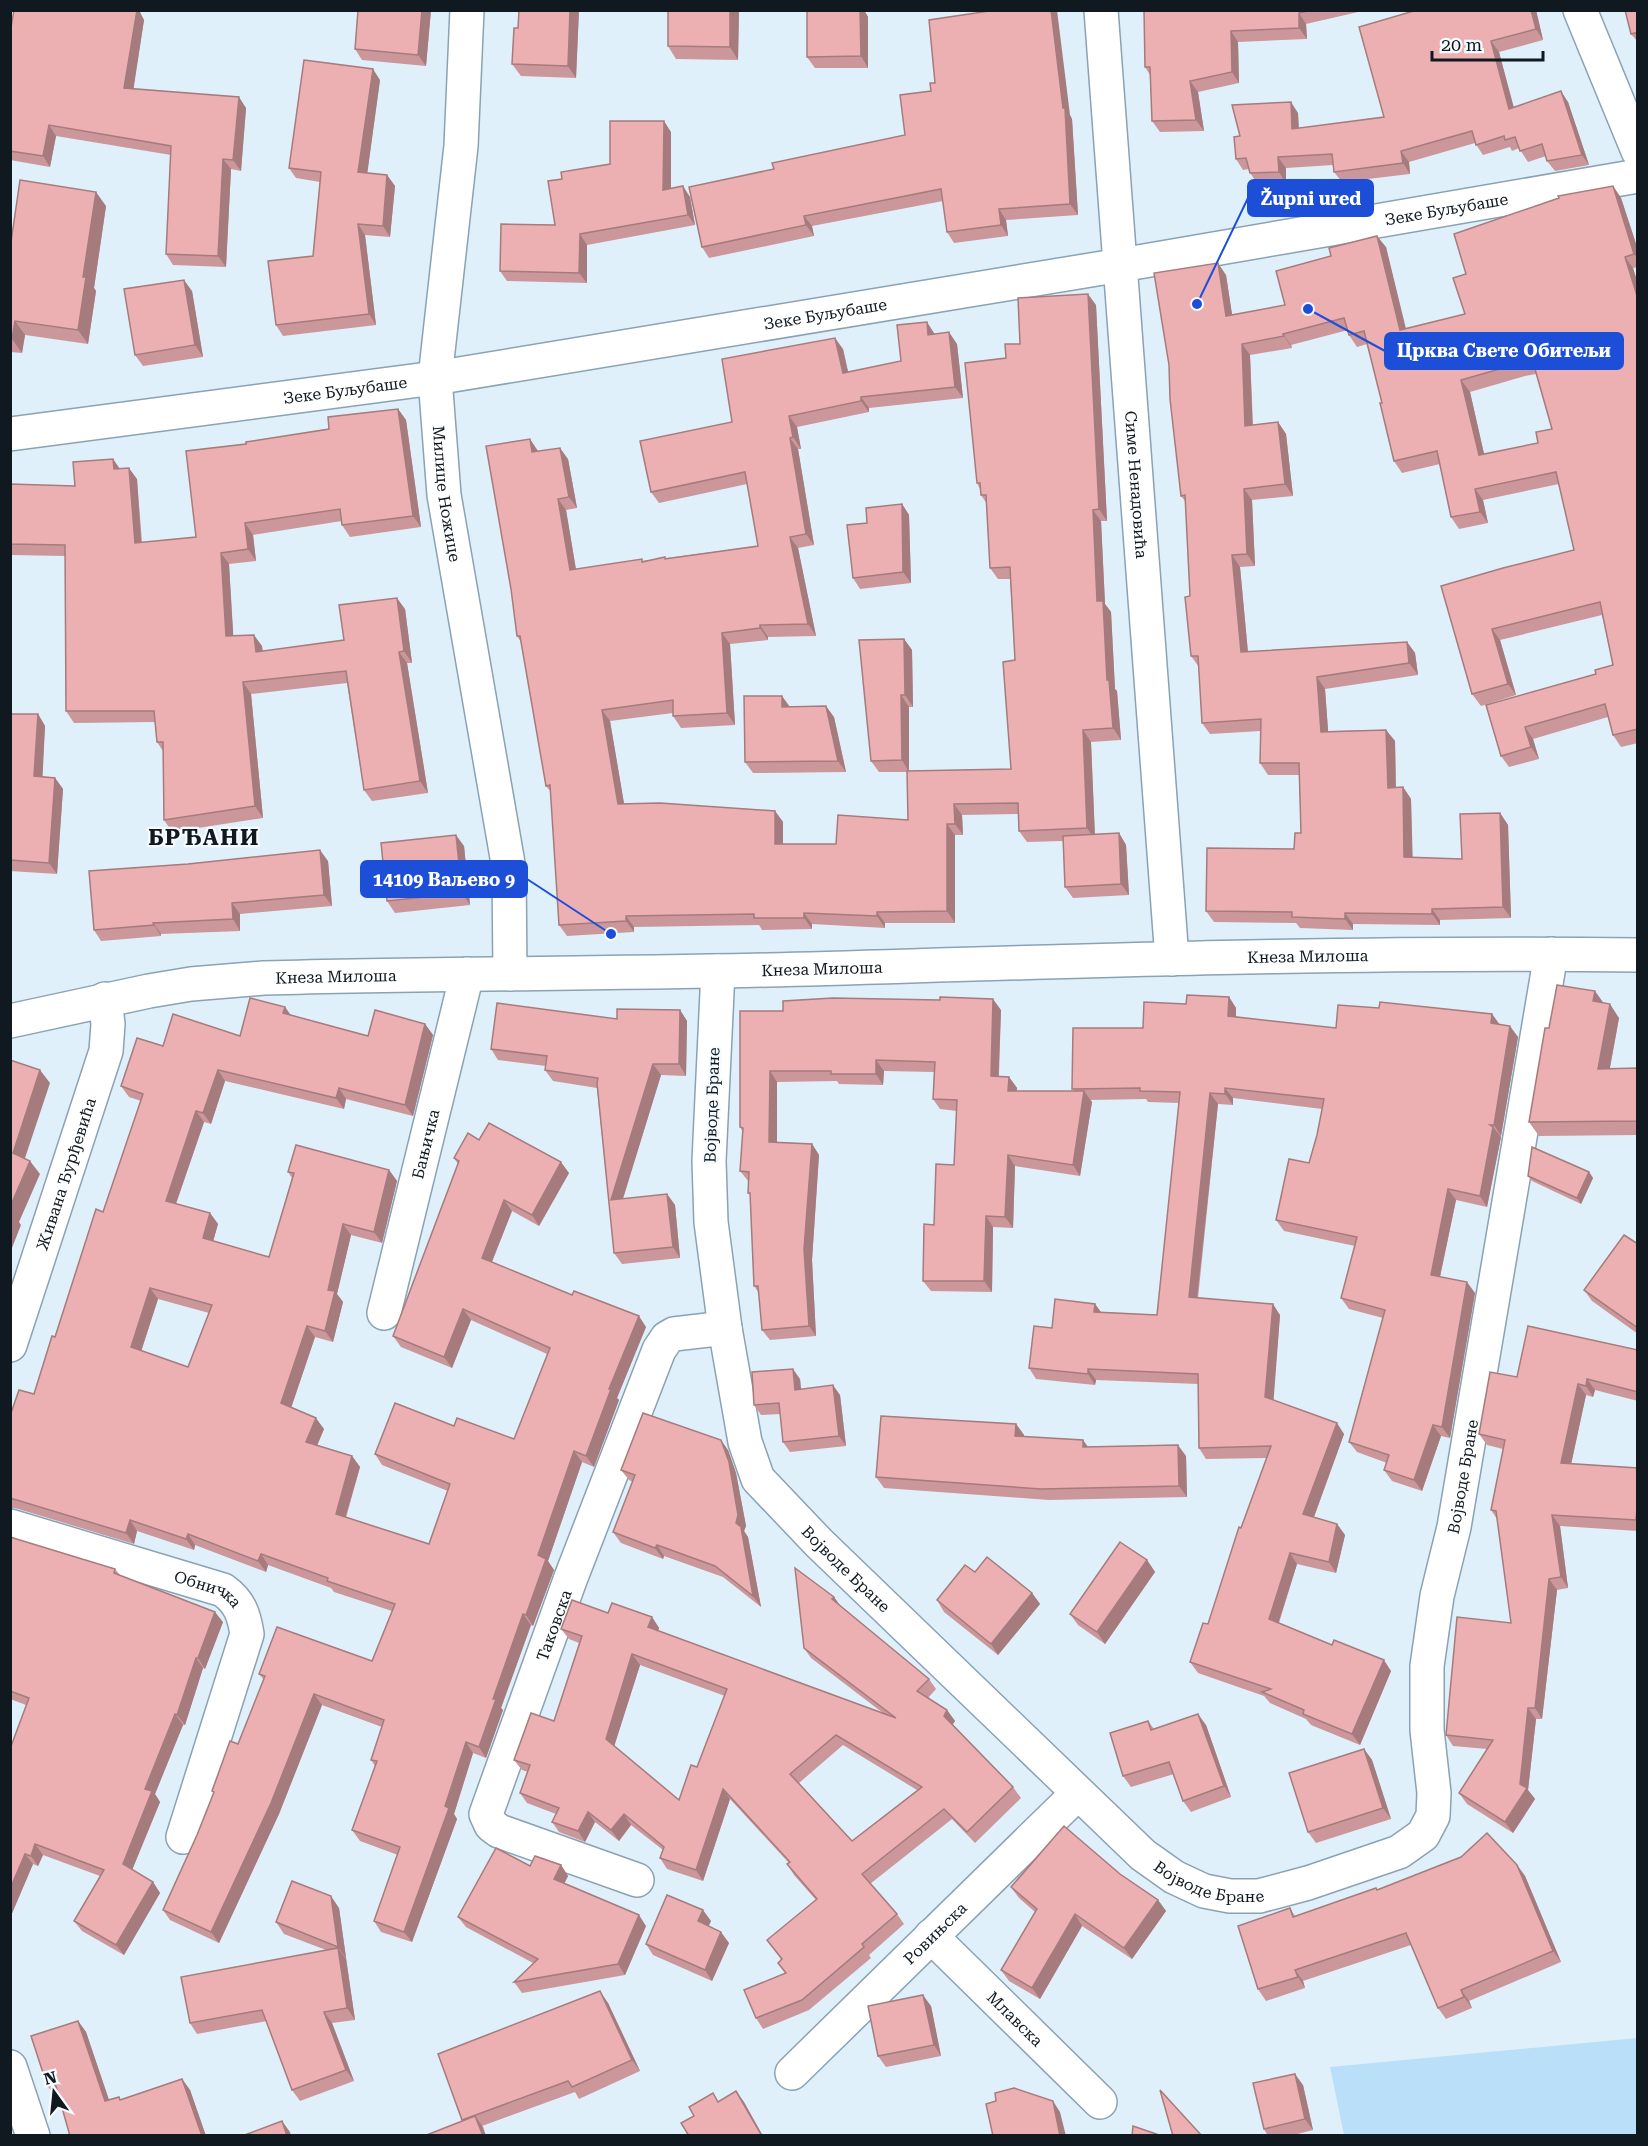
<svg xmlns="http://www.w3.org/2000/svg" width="1648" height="2146" font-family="'Roboto Serif',serif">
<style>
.green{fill:#b9dff9}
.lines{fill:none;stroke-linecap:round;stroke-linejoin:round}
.minor-casing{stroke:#8aa2b3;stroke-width:36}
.minor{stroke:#fff;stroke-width:33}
.wall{fill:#cb979a;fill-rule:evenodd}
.shaded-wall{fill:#a57b7d}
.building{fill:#ecb0b3;stroke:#a57b7d;stroke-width:1.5;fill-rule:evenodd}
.labels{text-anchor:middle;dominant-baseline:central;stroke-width:4.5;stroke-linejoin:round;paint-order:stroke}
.street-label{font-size:16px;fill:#10191f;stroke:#f6fbff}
.district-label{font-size:22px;font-weight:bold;letter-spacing:1.5px;fill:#10191f;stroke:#f6fbff}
.leader{fill:none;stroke:#1d4ed8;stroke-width:2}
.callout-dot{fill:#1d4ed8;stroke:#f6fbff;stroke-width:2}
.callout{fill:#1d4ed8;stroke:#1d4ed8;stroke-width:2}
.callout-label{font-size:18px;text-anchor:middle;font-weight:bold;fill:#fff}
</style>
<rect width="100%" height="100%" fill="#e0f0fb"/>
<path class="green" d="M1637 2038V2135H1344L1330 2067Z"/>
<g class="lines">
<g class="minor-casing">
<g id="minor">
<path id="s1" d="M467 10 461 146 435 378 444 495 509 869 510 974"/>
<path id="s2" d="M1101 10 1172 959"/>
<path d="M1580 10 1638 151"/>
<path id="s3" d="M10 434 435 378 1121 265 1638 176"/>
<path id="s4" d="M718 971 709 1161 711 1222 725 1328 745 1442 758 1479 819 1543 1143 1855 1174 1877 1204 1891 1230 1896H1259L1308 1883 1399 1852 1423 1835 1433 1816 1434 1793 1427 1730V1666L1437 1596 1454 1527 1551 954"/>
<path id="s5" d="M10 1021 149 991 191 984 264 978C432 973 600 974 768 970 1057 962 1348 951 1638 955"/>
<path id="s6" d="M384 1313 467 974"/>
<path id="s7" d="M10 1345 106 1051 108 1024 105 999"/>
<path id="s8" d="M10 1526 223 1590C240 1602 244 1615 247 1634L183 1837"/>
<path id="s9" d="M637 1880 499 1831 491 1825 486 1814 570 1580 659 1350 667 1338 674 1334 725 1328"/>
<path id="s10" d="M931 1936 1100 2102"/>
<path d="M10 2067 33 2136"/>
<path id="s11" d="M792 2073 1078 1793"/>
</g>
</g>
<use href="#minor" class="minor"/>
</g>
<g class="wall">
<path d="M358 10H431L426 66 362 60 355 49Z"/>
<path d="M519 10H579L576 78 521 76 512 64 518 28Z"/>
<path d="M739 10 738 60 676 59 668 46Z"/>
<path d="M807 10H864L868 17V68H815L807 57Z"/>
<path d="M1144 10H1367L1306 24 1307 39 1238 42 1239 83 1198 92 1204 131 1160 132 1152 121 1150 75 1145 67Z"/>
<path d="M1417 10H1536L1543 40 1499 52 1513 107 1568 102 1589 165 1555 171 1547 161 1546 156 1528 162 1519 148 1512 151 1510 147 1483 155 1475 143 1409 162 1410 174 1342 182 1334 172 1333 165 1286 168V183L1258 184 1250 173 1249 169 1243 170 1236 159 1240 136 1298 113 1299 128 1384 117Z"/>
<path d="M1638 10V42L1631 34Z"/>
<path d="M141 13 140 14 144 20 133 89 246 108 241 171 231 169 226 267 173 265 166 254 171 155 56 136 50 167 10 160V33Z"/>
<path d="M380 80 367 173 387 175 395 186 390 237 365 235 376 325 283 336 276 325 313 256 320 182 296 178 289 168Z"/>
<path d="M1070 115 1072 119 1078 215 1006 220 1008 236 954 243 947 232 943 201 812 226 814 236 709 258 702 247Z"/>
<path d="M671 132V189L690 197 695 225 587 245V283L507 281 500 271 555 225 562 179 610 164Z"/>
<path d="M1613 186 1621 198 1638 250V267L1633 268 1638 284V743L1621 747 1613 735 1608 717 1533 739 1539 759 1509 767 1501 756 1486 705 1596 674 1613 665 1602 615 1500 640 1516 695 1481 706 1472 694 1441 586 1574 550 1559 484 1483 500 1488 523 1459 529 1451 517 1440 464 1402 473 1394 461 1382 403 1367 344 1357 347 1349 335 1348 330 1291 345 1292 348 1250 355 1253 425 1278 422 1286 434 1293 496 1252 500 1255 566 1240 567 1248 652 1407 642 1415 653 1418 675 1325 689 1328 731 1386 730 1395 741 1396 788 1403 787 1411 799 1412 858 1462 859 1500 813 1508 825 1511 918 1440 920V925L1353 924V930L1300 928 1296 923 1214 922 1206 911 1294 849 1301 833 1299 775H1268L1260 763 1261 731 1210 734 1202 723 1199 667 1191 656 1190 596 1186 502 1181 496 1169 365 1226 275 1232 315 1285 305 1386 247 1405 329 1465 314 1466 274ZM1536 374 1552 429 1538 443 1484 454 1470 392 1525 376Z"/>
<path d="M106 206 94 288 96 291 88 344 25 335 22 353 10 352V249Z"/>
<path d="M192 291 203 357 143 366 135 355Z"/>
<path d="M1096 305 1107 521H1101L1105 604 1111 612 1115 689 1117 691 1121 740 1091 742 1095 835 1119 833 1126 845 1129 895 1073 898 1065 887 1063 841 1027 842 1019 831V814L962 815 963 835H955V923H885V928L812 924V929L762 930 759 925 634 927V932L567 936 559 925 551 792 546 786 521 642 517 636 568 459 577 508 566 510 576 569 666 558 758 546 747 484 659 503 651 492 732 422 843 349 848 372 901 361 934 333 957 344 963 398 869 408V412L797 427 801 449H798L814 545 798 548 816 636 768 637V640L730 644 735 725 681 728 673 716V713L610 721 624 804 775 811 783 822V844H836L908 820 907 772H879L871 761 904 639 912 650 913 707H909V771L1011 769 1015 660 1010 579H998L990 568 987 504 981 495 980 489 977 483 1006 358 1020 344Z"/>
<path d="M398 409 406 420 421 527 350 537 342 525V521L253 535 256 561 229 564 233 636 262 646 263 651 344 640 405 609 412 663H407L428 793 372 801 364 790 347 683 251 694 263 818 172 832 164 820 163 751 157 742 155 722 74 723 66 711 65 556 10 555V484L75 486 113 459 120 469 137 479 142 542 196 537 246 444 329 429Z"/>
<path d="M902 504 909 515 911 583 860 589 853 578Z"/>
<path d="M10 714H38L45 726 42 777 55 778 63 789 57 874 10 871Z"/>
<path d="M834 717 846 772 753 773 745 762Z"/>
<path d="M464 846 470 905 395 913 387 901Z"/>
<path d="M328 861 332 906 240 914V931L161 934V936L101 941 94 930Z"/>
<path d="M1229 997 1236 1008V1017L1336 1028 1379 1008 1492 1014 1499 1024 1518 1037 1501 1136H1500L1501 1137 1487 1207 1456 1200 1440 1277 1475 1293 1450 1438 1441 1436 1422 1491 1392 1481 1384 1470 1387 1463 1357 1452 1349 1442 1383 1318 1349 1309 1341 1298 1355 1246 1284 1231 1276 1220 1309 1163 1317 1135 1322 1109 1233 1098V1105L1218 1104 1198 1298 1280 1315 1273 1400 1344 1434 1314 1517 1337 1524 1345 1535 1336 1573 1297 1564 1279 1623 1391 1671 1360 1745 1311 1725 1306 1719 1270 1703 1264 1696 1198 1673 1190 1662 1208 1624 1241 1528 1267 1458 1206 1459 1199 1448 1198 1384 1096 1380 1095 1385 1036 1379 1029 1368 1052 1328 1095 1304 1101 1312 1157 1315 1179 1103 1148 1102 1146 1099 1090 1100 1092 1102 1080 1176 1015 1166 1013 1228 993 1227 992 1292 931 1291 923 1281 934 1225 954 1165 957 1111 940 1109 933 1099 934 1072 884 1071 883 1085 839 1084 837 1081 777 1082V1142L812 1144 819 1155 812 1260 816 1336 770 1340 762 1330 759 1293 754 1286 750 1195 748 1193 749 1182 740 1171 743 1132 740 1127V1011L1001 1010 999 1076 1009 1077 1017 1088 1016 1091H1074L1072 1089 1143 1028 1186 1004Z"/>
<path d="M1603 1002 1619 1018 1610 1068H1638V1135L1539 1136 1529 1122 1549 1028Z"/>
<path d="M285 1007 291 1015 368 1036 425 1024 433 1035 413 1116 346 1099 344 1109 225 1081 211 1124 204 1122 176 1204 210 1213 218 1224 213 1241 269 1257 292 1178 288 1172 389 1170 397 1181 382 1243 351 1235 337 1294 343 1302 333 1342 315 1337 291 1408 324 1429 317 1445 352 1456 360 1467 346 1518 429 1544 448 1491 382 1465 375 1454 454 1426 514 1439 547 1354 471 1320 452 1368 401 1347 393 1336 458 1164 454 1158 479 1140 569 1173 539 1226 512 1211 492 1262 646 1327 617 1398 619 1400 594 1467 582 1462 548 1561 554 1570 533 1626 531 1625 501 1708 503 1710 486 1758 473 1753 454 1814 457 1819 412 1942 381 1932 374 1921 398 1855 360 1841 352 1830 375 1766 371 1760 382 1727 322 1705 279 1814 219 1943 170 1920 163 1910 197 1835 214 1793 212 1791 238 1744 264 1680 259 1674 372 1661 392 1611 334 1592 331 1588 268 1565 266 1572 195 1545 194 1550 137 1531 134 1544 15 1508H10V1416L34 1394 103 1212 141 1101 129 1097 121 1086 163 1046 240 1036ZM158 1299 209 1313 188 1367 141 1351Z"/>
<path d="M680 1010 687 1021 686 1076 661 1075 623 1199 667 1194 675 1205 680 1258 622 1264 614 1253 597 1088 553 1081 545 1070 546 1066 498 1060 491 1049 617 1019Z"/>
<path d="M1589 1172 1593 1178 1581 1204 1532 1181 1528 1176Z"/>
<path d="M1638 1244V1334L1592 1301 1584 1290Z"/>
<path d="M1638 1350V1401L1595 1390 1593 1397 1586 1395 1571 1464 1638 1468V1531L1560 1526 1568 1588 1557 1590 1542 1719H1536L1528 1790 1535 1799 1513 1833 1467 1804 1459 1793 1487 1749 1453 1746 1446 1735 1511 1623 1497 1519 1491 1510 1503 1449 1487 1445 1479 1434 1517 1377Z"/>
<path d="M800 1379 801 1389 840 1395 846 1446 790 1452 783 1442 780 1414 761 1415 754 1405Z"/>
<path d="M1016 1424 1024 1435V1437L1088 1447 1186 1456 1187 1497 1049 1500 884 1488 876 1477Z"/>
<path d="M728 1450 736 1473 746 1526 744 1531 748 1537 761 1607 723 1577 664 1556 663 1559 621 1543 613 1532 633 1482 629 1480 621 1470Z"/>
<path d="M10 1537 115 1569 120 1575 223 1622 205 1669 203 1668 185 1725H183L155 1794 160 1802 132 1870 153 1882 160 1893 124 1955 82 1931 74 1921 100 1876 43 1855 38 1866 33 1864 10 1918 26 1705 10 1699Z"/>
<path d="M1147 1560 1155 1572 1105 1644 1078 1625 1070 1614Z"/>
<path d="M975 1572 1032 1593 1040 1604 998 1655 944 1612 937 1600Z"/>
<path d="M834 1597 841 1607 929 1679 936 1689 928 1698 947 1710 955 1721 952 1725 1013 1787 1021 1798 975 1843 952 1819 870 1884 897 1914 904 1924 869 1955 871 1958 809 2010 763 2029 756 2018 785 1973 778 1963 781 1959 767 1940 816 1900 794 1875 787 1864 789 1863 730 1799 703 1881 667 1869 660 1858 663 1850 631 1825 619 1841 595 1822 585 1842 559 1832 552 1822 556 1814 527 1803 520 1793 528 1772 522 1770 514 1760 554 1721 579 1643 569 1639 561 1629 608 1613 652 1617 659 1628 658 1631 883 1713 811 1658 804 1648ZM640 1665 725 1696 697 1767 679 1800 614 1746ZM843 1745 917 1790 852 1841 799 1783Z"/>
<path d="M1148 1721 1154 1729 1206 1725 1231 1797 1191 1812 1183 1801 1174 1774 1131 1787 1123 1776Z"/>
<path d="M1364 1749 1372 1760 1391 1819 1316 1843 1308 1832Z"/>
<path d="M561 1865 568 1876 564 1884 646 1926 625 1975 522 1993 514 1982 533 1963 466 1927 458 1917 530 1866Z"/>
<path d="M1517 1865 1525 1876 1561 1962 1469 2001 1472 2008 1446 2019 1438 2008 1411 1945 1303 1981 1305 1988 1266 2001 1258 1989 1290 1908 1295 1916 1378 1890Z"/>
<path d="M1120 1874 1158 1900 1166 1911 1132 1959 1082 1926 1040 1999 1009 1981 1001 1970 1035 1912 1019 1898 1011 1887Z"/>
<path d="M339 1908 355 2020 332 2023 354 2081 300 2101 292 2090 267 2021 197 2034 190 2023 326 1950 284 1934 276 1922Z"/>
<path d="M711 1921 708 1926 729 1943 712 1981 653 1955 646 1944Z"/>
<path d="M608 2003 640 2071 579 2099 575 2092 482 2126 463 2121 438 2054Z"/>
<path d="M931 2006 941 2056 886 2067 878 2056Z"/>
<path d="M78 2021 86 2032 109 2100H121L182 2079 190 2090 206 2136H70L59 2096 55 2097 47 2085Z"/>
<path d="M1303 2085 1313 2130 1290 2136H1268L1264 2129Z"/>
</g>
<g class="shaded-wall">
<path d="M134 10H139L144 20 132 99 124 88Z"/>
<path d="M422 10H431L426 66 418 55Z"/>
<path d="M570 10H579L576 78 568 66Z"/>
<path d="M730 10H739L738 60 730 47Z"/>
<path d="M860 10H864L868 17V68L861 56Z"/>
<path d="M1051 10H1057L1070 115 1072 119 1078 215 1070 204Z"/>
<path d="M1531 10H1536L1543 40 1536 29Z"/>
<path d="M1299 13 1306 24 1307 39 1299 28Z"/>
<path d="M1231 31 1238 42 1239 83 1232 72Z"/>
<path d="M1491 41 1499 52 1517 119 1509 109Z"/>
<path d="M373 69 380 80 366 183 358 172Z"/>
<path d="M1190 81 1198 92 1204 131 1196 120Z"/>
<path d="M1561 91 1568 102 1589 165 1582 155Z"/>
<path d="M239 97 246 108 241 171 233 160Z"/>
<path d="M1291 102 1298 113 1299 140 1292 129Z"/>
<path d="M664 121 671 132V200L663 190Z"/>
<path d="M49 125 56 136 50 167 43 156Z"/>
<path d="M1401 151 1409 162 1410 174 1403 163Z"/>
<path d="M1278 157 1286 168V183L1279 172Z"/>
<path d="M223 159 231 169 226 267 218 256Z"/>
<path d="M387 175 395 186 390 237 383 226Z"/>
<path d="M683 186 690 197 695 225 688 215Z"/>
<path d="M1613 186 1621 198 1638 250V259L1634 254Z"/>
<path d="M96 192 106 206 94 288 96 291 88 344 78 330 83 277Z"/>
<path d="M999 209 1006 220 1008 236 1001 225Z"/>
<path d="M804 216 812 226 814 236 806 225Z"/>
<path d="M358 224 365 235 376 325 369 314Z"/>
<path d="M580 234 587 245V283L579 273Z"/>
<path d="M1377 236 1386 247 1409 341 1400 330Z"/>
<path d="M1625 257 1633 268 1638 284V299Z"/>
<path d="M1218 263 1226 275 1234 327 1226 316Z"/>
<path d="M184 280 192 291 203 357 195 345Z"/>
<path d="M1088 294 1096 305 1107 521 1099 509Z"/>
<path d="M15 321 25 335 22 353 12 339Z"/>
<path d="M927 322 934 333 936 346 928 335Z"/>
<path d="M949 332 957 344 963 398 955 387Z"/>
<path d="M1283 334 1291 345 1292 348 1284 336Z"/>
<path d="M835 338 843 349 851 385 843 373Z"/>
<path d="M1242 344 1250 355 1253 438 1245 426Z"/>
<path d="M1461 380 1470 392 1487 467 1479 455Z"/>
<path d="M861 397 869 408V412L861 401Z"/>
<path d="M398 409 406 420 421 527 413 516Z"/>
<path d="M789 416 797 427 801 449 793 437Z"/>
<path d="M1278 422 1286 434 1293 496 1285 484Z"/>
<path d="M790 438 798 449 814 545 806 534Z"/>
<path d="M530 439 538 451 540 463 532 452Z"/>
<path d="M560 448 568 459 577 508 569 497Z"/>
<path d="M113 459 121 471 114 469Z"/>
<path d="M129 468 137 479 142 555 135 543Z"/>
<path d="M1244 489 1252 500 1255 566 1247 554Z"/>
<path d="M1475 489 1483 500 1488 523 1480 512Z"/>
<path d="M558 499 566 510 578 582 570 570Z"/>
<path d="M902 504 909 515 911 583 903 572Z"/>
<path d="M1093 510 1101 521 1105 604 1111 612 1115 689 1117 691 1121 740 1113 728 1097 601Z"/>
<path d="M245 523 253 535 256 561 248 549Z"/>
<path d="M790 537 798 548 816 636 808 624Z"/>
<path d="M221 553 229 564 234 647 226 636Z"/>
<path d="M1232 555 1240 567 1249 664 1241 652Z"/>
<path d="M397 598 405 609 412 663 404 651Z"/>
<path d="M760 625 768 637V640L760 628Z"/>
<path d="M1492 629 1500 640 1516 695 1508 684Z"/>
<path d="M722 633 730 644 735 725 727 713Z"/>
<path d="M254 635 262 646 263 663 256 652Z"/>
<path d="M904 639 912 650 913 707 905 695Z"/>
<path d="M1407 642 1415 653 1418 675 1409 663Z"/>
<path d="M399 652 407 663 428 793 420 781Z"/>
<path d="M1317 677 1325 689 1329 743 1321 732Z"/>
<path d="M243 682 251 694 263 818 255 806Z"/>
<path d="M901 695 909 707V772L902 760Z"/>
<path d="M782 696 790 707H782Z"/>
<path d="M826 706 834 717 846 772 838 761Z"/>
<path d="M602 710 610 721 626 815 618 804Z"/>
<path d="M38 714 45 726 42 788 34 776Z"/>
<path d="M1525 727 1533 739 1539 759 1531 747Z"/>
<path d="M1083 730 1091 742 1095 840 1087 828Z"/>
<path d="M1386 730 1395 741 1396 800 1388 788Z"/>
<path d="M55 778 63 789 57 874 49 863Z"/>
<path d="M1403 787 1411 799 1413 869 1404 857Z"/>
<path d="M954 804 962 815 963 835 955 824Z"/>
<path d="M775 811 783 822V856L775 844Z"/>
<path d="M1500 813 1508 825 1511 918 1503 907Z"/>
<path d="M947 824 955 835V923L947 911Z"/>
<path d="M1119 833 1126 845 1129 895 1121 884Z"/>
<path d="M456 835 464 846 470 905 462 893Z"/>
<path d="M320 850 328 861 332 906 324 895Z"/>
<path d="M232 903 240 914V931L233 919Z"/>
<path d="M1432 909 1440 920V925L1432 914Z"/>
<path d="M877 912 885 923V928L877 916Z"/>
<path d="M804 913 812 924V929L804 918Z"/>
<path d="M1345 913 1353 924V930L1345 919Z"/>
<path d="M626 916 634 927V932L626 921Z"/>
<path d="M153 923 161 934V936L154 925Z"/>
<path d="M1595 991 1605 1005 1593 1001Z"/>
<path d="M1229 997 1236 1008V1027L1228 1016Z"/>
<path d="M993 999 1001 1010 998 1087 991 1076Z"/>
<path d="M1610 1004 1619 1018 1607 1083 1598 1069Z"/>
<path d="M285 1007 292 1018 283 1013Z"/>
<path d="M680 1010 687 1021 686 1076 679 1064Z"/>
<path d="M1492 1014 1500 1025 1491 1023Z"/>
<path d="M425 1024 433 1035 413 1116 405 1105Z"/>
<path d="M1510 1026 1518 1037 1501 1136 1494 1125Z"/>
<path d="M876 1060 884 1071 883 1085 876 1074Z"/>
<path d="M653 1064 661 1075 619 1211 611 1200Z"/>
<path d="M40 1070 50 1083 22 1167 13 1153Z"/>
<path d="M218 1070 225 1081 211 1124 203 1113Z"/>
<path d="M770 1071 777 1082V1153L769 1142Z"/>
<path d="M1009 1077 1017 1088 1016 1101 1008 1091Z"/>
<path d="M339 1088 346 1099 344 1109 336 1098Z"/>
<path d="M1225 1088 1233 1098V1105L1225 1094Z"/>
<path d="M1084 1091 1092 1102 1080 1176 1073 1165Z"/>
<path d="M1210 1093 1218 1104 1196 1308 1189 1297Z"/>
<path d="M196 1111 204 1122 173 1212 166 1201Z"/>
<path d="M1493 1127 1501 1137 1487 1207 1480 1196Z"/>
<path d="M812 1144 819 1155 812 1260 816 1336 809 1326 804 1249Z"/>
<path d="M1008 1155 1015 1166 1013 1228 1005 1217Z"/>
<path d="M30 1161 40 1174 19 1222 21 1225 10 1253V1207Z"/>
<path d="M561 1162 569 1173 539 1226 532 1215Z"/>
<path d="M389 1170 397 1181 382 1243 374 1232Z"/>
<path d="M1589 1172 1593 1178 1581 1204 1577 1198Z"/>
<path d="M1448 1189 1456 1200 1438 1286 1431 1275Z"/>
<path d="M667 1194 675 1205 680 1258 673 1247Z"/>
<path d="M504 1200 512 1211 489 1269 482 1258Z"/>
<path d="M210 1213 218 1224 211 1249 203 1238Z"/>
<path d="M986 1216 993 1227 992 1292 984 1281Z"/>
<path d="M343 1224 351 1235 337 1294 343 1302 333 1342 325 1331 328 1290Z"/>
<path d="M1467 1282 1475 1293 1450 1438 1442 1427Z"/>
<path d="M150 1288 158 1299 139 1358 131 1347Z"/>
<path d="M1095 1304 1103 1315 1094 1312Z"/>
<path d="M1273 1304 1280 1315 1273 1408 1265 1397Z"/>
<path d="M463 1309 471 1320 452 1368 444 1357Z"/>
<path d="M639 1316 646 1327 617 1398 619 1400 594 1467 586 1456 609 1389Z"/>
<path d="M307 1326 315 1337 289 1414 281 1403Z"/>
<path d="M793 1369 800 1379 802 1400 795 1390Z"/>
<path d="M1088 1369 1096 1380 1095 1385 1088 1374Z"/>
<path d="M1587 1379 1595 1390 1593 1397 1586 1386Z"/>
<path d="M1578 1384 1586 1395 1569 1474 1561 1463Z"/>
<path d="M833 1385 840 1395 846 1446 839 1436Z"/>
<path d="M316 1418 324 1429 314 1453 306 1442Z"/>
<path d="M1337 1423 1344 1434 1311 1525 1303 1514Z"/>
<path d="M1016 1424 1024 1435 1023 1447 1015 1436Z"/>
<path d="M1433 1425 1441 1436 1422 1491 1414 1480Z"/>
<path d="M721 1440 728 1450 736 1473 746 1526 744 1531 748 1537 761 1607 753 1596 736 1523Z"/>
<path d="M1083 1440 1091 1451 1083 1447Z"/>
<path d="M1178 1445 1186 1456 1187 1497 1179 1486Z"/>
<path d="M574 1451 582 1462 548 1561 554 1570 533 1626 526 1615 538 1555Z"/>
<path d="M352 1456 360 1467 343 1525 336 1514Z"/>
<path d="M1638 1496V1522L1636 1520Z"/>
<path d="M1552 1515 1560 1526 1568 1588 1561 1577Z"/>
<path d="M130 1520 137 1531 134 1544 126 1533Z"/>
<path d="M1337 1524 1345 1535 1336 1573 1329 1562Z"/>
<path d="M188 1534 195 1545 194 1550 186 1539Z"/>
<path d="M657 1545 664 1556 663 1559 655 1548Z"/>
<path d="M1290 1553 1297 1564 1276 1630 1269 1619Z"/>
<path d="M261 1554 268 1565 266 1572 258 1561Z"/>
<path d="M1147 1560 1155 1572 1105 1644 1097 1632Z"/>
<path d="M1549 1579 1557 1590 1542 1719 1535 1708Z"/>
<path d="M1032 1593 1040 1604 998 1655 991 1644Z"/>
<path d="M834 1597 841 1607 832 1599Z"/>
<path d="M215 1612 223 1622 205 1669 198 1658Z"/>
<path d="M523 1614 531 1625 501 1708 503 1710 486 1758 479 1747 493 1699Z"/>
<path d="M652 1617 659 1628 656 1638 648 1627Z"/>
<path d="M632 1654 640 1665 613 1750 606 1739Z"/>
<path d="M196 1658 203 1668 185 1725 177 1715Z"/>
<path d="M1384 1660 1391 1671 1360 1745 1352 1734Z"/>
<path d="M314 1694 322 1705 279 1814 219 1943 211 1932Z"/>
<path d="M1528 1708 1536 1719 1528 1790 1535 1799 1513 1833 1505 1822 1520 1784Z"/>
<path d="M947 1710 955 1721 951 1727 944 1716Z"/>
<path d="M175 1714 183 1725 155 1794 160 1802 130 1875 123 1864 145 1789Z"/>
<path d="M1198 1714 1206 1725 1231 1797 1224 1786Z"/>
<path d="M466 1742 473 1753 454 1814 457 1819 412 1942 404 1932Z"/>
<path d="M1364 1749 1372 1760 1391 1819 1383 1808Z"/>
<path d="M723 1789 730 1799 703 1881 696 1870Z"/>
<path d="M588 1812 595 1822 585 1842 578 1831Z"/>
<path d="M624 1814 631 1825 619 1841 611 1830Z"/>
<path d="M35 1844 43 1855 38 1866 31 1856Z"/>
<path d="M25 1854 33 1864 10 1918V1889Z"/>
<path d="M561 1865 568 1876 561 1890 554 1879Z"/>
<path d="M1517 1865 1525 1876 1561 1962 1553 1951Z"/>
<path d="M153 1882 160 1893 124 1955 116 1945Z"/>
<path d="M331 1896 339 1908 346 1958 338 1947Z"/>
<path d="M1158 1900 1166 1911 1132 1959 1124 1948Z"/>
<path d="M703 1910 711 1921 706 1932 698 1921Z"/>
<path d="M1075 1914 1082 1926 1040 1999 1032 1988Z"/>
<path d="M639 1915 646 1926 625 1975 618 1964Z"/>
<path d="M721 1932 729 1943 712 1981 705 1970Z"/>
<path d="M338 1948 346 1959 355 2020 347 2008Z"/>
<path d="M1295 1970 1303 1981 1305 1988 1298 1977Z"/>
<path d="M1461 1990 1469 2001 1472 2008 1464 1997Z"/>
<path d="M600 1991 608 2003 640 2071 632 2060Z"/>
<path d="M923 1995 931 2006 941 2056 934 2045Z"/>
<path d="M324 2012 332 2023 354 2081 346 2070Z"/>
<path d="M78 2021 86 2032 113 2112 105 2101Z"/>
<path d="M1295 2074 1303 2085 1313 2130 1305 2119Z"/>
<path d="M182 2079 190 2090 206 2136H202Z"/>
<path d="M736 2091 744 2102 763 2136H762Z"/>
<path d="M1053 2101 1060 2112 1066 2136H1060Z"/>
<path d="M475 2116 483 2127 486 2136H483Z"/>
<path d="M282 2121 290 2132 291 2136H287Z"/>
</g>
<g class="building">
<path d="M14 10H137L124 88 239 97 233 160 223 159 218 256 166 254 171 146 49 125 43 156 10 151V33Z"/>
<path d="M358 10H422L418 55 355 49Z"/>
<path d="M519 10H570L568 66 512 64 514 28H518Z"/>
<path d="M668 10H730V47L668 46Z"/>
<path d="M807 10H860L861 56 807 57Z"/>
<path d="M996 10H1051L1063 108H1065L1070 204 999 209 1001 225 947 232 941 189 804 216 806 225 702 247 689 187 774 169 772 163 905 135 900 95 931 91 930 83H935L929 20Z"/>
<path d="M1144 10H1312L1299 13V28L1231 31 1232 72 1190 81 1196 120 1152 121 1150 67H1145Z"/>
<path d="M1417 10H1531L1536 29 1491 41 1509 109 1561 91 1582 155 1547 161 1542 144 1520 151 1515 137 1505 140 1504 136 1476 145 1472 131 1401 151 1403 163 1334 172 1332 154 1278 157 1279 172 1250 173 1246 158 1236 159 1234 137 1240 136 1232 105 1291 102 1292 129 1384 117 1359 27Z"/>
<path d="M1625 10H1638V32L1631 34Z"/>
<path d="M304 60 373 69 358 172 387 175 383 226 358 224 369 314 276 325 268 261 313 256 321 172 289 168Z"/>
<path d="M610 121H664L663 190 683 186 688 215 580 234 579 273 500 271 501 224 555 225 548 181 562 179 561 172 610 164Z"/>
<path d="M20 180 96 192 83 277H86L78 330 15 321 12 339H10V249Z"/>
<path d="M1613 186 1634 254 1625 257 1638 299V729L1613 735 1605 704 1525 727 1531 747 1501 756 1486 705 1596 674 1595 670 1613 665 1600 602 1492 629 1508 684 1472 694 1441 586 1503 568 1574 550 1556 472 1475 489 1480 512 1451 517 1437 451 1394 461 1380 403H1382L1364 331 1349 335 1344 318 1283 334 1284 336 1242 344 1245 426 1278 422 1285 484 1244 489 1247 554 1232 555 1241 652 1407 642 1409 663 1317 677 1321 732 1386 730 1388 788 1403 787 1404 857 1462 859 1460 814 1500 813 1503 907 1432 909V914L1345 913V919L1292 917V912L1206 911 1207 848 1294 849 1295 833H1301L1299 763H1260L1261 719 1202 723 1198 656H1191L1185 597 1190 596 1185 495 1181 496 1170 399 1169 365 1154 273 1218 263 1226 316 1285 305 1276 271 1331 256 1329 248 1377 236 1400 330 1465 314 1453 278 1466 274 1454 234 1559 198 1558 196ZM1533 362 1552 429 1536 432 1538 443 1479 455 1461 380 1517 364Z"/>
<path d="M184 280 195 345 135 355 124 289Z"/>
<path d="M1088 294 1099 509 1093 510 1097 601H1103L1107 680H1109L1113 728 1083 730 1087 828 1019 831 1018 803 954 804 955 824H947V911L877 912V916L804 913V918H754V914L626 916V921L559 925 550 785 546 786 520 636H517L511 589 486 446 530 439 532 452 560 448 569 497 558 499 570 570 642 559V562L665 557V559L758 546 745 472 651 492 640 441 732 422 722 359 835 338 843 373 901 361 897 325 927 322 928 335 949 332 955 387 861 397V401L789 416 793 437 790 438 806 534 790 537 808 624 760 625V628L722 633 727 713 673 716V700L602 710 618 804 660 803 775 811V844H836L838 815 908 820 907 771 1011 769 1003 662 1015 660 1010 567 990 568 986 495H981L980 483H977L965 363 1006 358 1005 344H1020L1018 298Z"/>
<path d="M398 409 413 516 342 525 340 509 245 523 248 549 221 553 226 636 254 635 256 652 344 640 339 605 397 598 404 651 399 652 420 781 364 790 346 671 243 682 255 806 164 820 163 742H157L154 711H66L65 545 10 544V484L75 486 73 462 113 459 114 469 129 468 135 543 196 537 186 451 246 444V442L329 429 328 417Z"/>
<path d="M902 504 903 572 853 578 847 525 867 523 866 508Z"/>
<path d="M904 639 905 695H901L902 760 871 761 859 640Z"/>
<path d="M744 696H782V707L826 706 838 761 745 762Z"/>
<path d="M10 714H38L34 776 55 778 49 863 10 860Z"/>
<path d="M1119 833 1121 884 1065 887 1063 836Z"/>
<path d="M456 835 462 893 387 901 381 843Z"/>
<path d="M320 850 324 895 232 903 233 919 153 923 154 925 94 930 89 871 188 864Z"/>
<path d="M1557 985 1595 991 1593 1001 1610 1004 1598 1069 1638 1068V1121L1529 1122 1545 1028H1549Z"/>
<path d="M1187 995 1229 997 1228 1016 1336 1028 1338 1005 1379 1008 1380 1002 1492 1014 1491 1023 1510 1026 1494 1125H1490L1493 1127 1480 1196 1448 1189 1431 1275 1467 1282 1442 1427 1433 1425 1414 1480 1384 1470 1389 1455 1349 1442 1385 1310 1341 1298 1357 1237 1276 1220 1289 1159 1309 1163 1317 1135 1324 1099 1225 1088V1094L1210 1093 1189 1297 1273 1304 1265 1397 1337 1423 1303 1514 1337 1524 1329 1562 1290 1553 1269 1619 1332 1645 1334 1640 1384 1660 1352 1734 1303 1714 1304 1710 1262 1692 1271 1689 1190 1662 1203 1623 1208 1624 1239 1527 1241 1528 1271 1446 1199 1448 1198 1374 1088 1369V1374L1029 1368 1034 1326 1052 1328 1055 1299 1095 1304 1094 1312 1157 1315 1180 1092 1140 1091V1088L1072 1089 1073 1028H1143L1144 1002 1186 1004Z"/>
<path d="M940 997 993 999 991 1076 1009 1077 1008 1091H1084L1073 1165 1008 1155 1005 1217 986 1216 984 1281H923L924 1224 934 1225 936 1164 954 1165 957 1100 933 1099 935 1062 876 1060V1074H831V1071H770L769 1142 812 1144 804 1249 809 1326 762 1330 758 1286H754L750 1193H748L749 1172 740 1171 743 1128 740 1127V1011H783V1001L833 998 940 1000Z"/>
<path d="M250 998 285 1007 283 1013 368 1036 375 1010 425 1024 405 1105 339 1088 336 1098 218 1070 203 1113 196 1111 166 1201 210 1213 203 1238 269 1257 294 1173 288 1172 296 1145 389 1170 374 1232 343 1224 328 1290 335 1291 325 1331 307 1326 281 1403 316 1418 306 1442 352 1456 336 1514 429 1544 450 1484 375 1454 395 1403 454 1426 457 1418 514 1439 550 1348 463 1309 444 1357 393 1336 459 1161 454 1158 468 1133 479 1140 489 1123 561 1162 532 1215 504 1200 482 1258 572 1295 574 1291 639 1316 609 1389H611L586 1456 574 1451 538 1555 546 1559 526 1615 523 1614 493 1699H496L479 1747 466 1742 445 1806 449 1808 404 1932 374 1921 400 1847 352 1830 377 1761 371 1760 384 1720 314 1694 271 1803 211 1932 163 1910 197 1835 214 1792 212 1791 230 1741 238 1744 265 1676 259 1674 277 1627 372 1661 395 1604 327 1581 328 1578 261 1554 258 1561 188 1534 186 1539 130 1520 126 1533 10 1498V1416L19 1390 34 1394 52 1336 55 1337 96 1209 103 1212 143 1094 121 1086 137 1038 163 1046 173 1014 240 1036ZM150 1288 212 1305 188 1367 131 1347Z"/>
<path d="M497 1003 617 1019V1009L680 1010 679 1064H653L611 1200 667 1194 673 1247 614 1253 597 1083 598 1078 545 1070 547 1056 491 1049Z"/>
<path d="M10 1060 40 1070 13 1153 30 1161 10 1207Z"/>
<path d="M1532 1147 1589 1172 1577 1198 1528 1176Z"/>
<path d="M1624 1235 1638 1244V1328L1584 1290Z"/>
<path d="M1528 1326 1638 1350V1392L1587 1379 1586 1386 1578 1384 1561 1463 1638 1468V1496L1636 1520 1552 1515 1561 1577 1549 1579 1535 1708H1528L1520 1784 1527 1788 1505 1822 1459 1793 1493 1740 1446 1735 1457 1617 1511 1623 1496 1511 1491 1510 1505 1440 1479 1434 1490 1372 1517 1377Z"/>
<path d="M793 1369 795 1390 833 1385 839 1436 783 1442 779 1403 754 1405 752 1372Z"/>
<path d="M643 1413 721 1440 729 1462 738 1515 736 1523 741 1527 753 1596 715 1566 657 1545 655 1548 613 1532 635 1475 621 1470Z"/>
<path d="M881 1416 1016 1424 1015 1436 1083 1440V1447L1178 1445 1179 1486 1041 1489 876 1477Z"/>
<path d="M10 1537 115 1569 114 1573 215 1612 198 1658H196L177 1715 175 1714 145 1789 152 1791 123 1864 153 1882 116 1945 74 1921 104 1870 35 1844 31 1856 25 1854 10 1889V1749L29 1698 10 1691Z"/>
<path d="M1120 1542 1147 1560 1097 1632 1070 1614Z"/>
<path d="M987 1557 1032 1593 991 1644 937 1600 965 1565 975 1572Z"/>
<path d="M795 1568 834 1597 832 1599 929 1679 917 1691 947 1710 944 1716 1013 1787 967 1832 944 1809 862 1874 897 1914 862 1944 864 1947 802 2000 756 2018 744 1990 786 1973 778 1963 782 1959 767 1940 817 1899 787 1864 790 1862 723 1789 696 1870 660 1858 664 1847 624 1814 611 1830 588 1812 578 1831 552 1822 559 1808 520 1793 530 1765 514 1760 531 1713 554 1721 582 1636 561 1629 572 1600 608 1613 612 1603 652 1617 648 1627 896 1718 804 1648ZM632 1654 727 1689 697 1767 691 1765 679 1800 606 1739ZM836 1735 922 1787 852 1841 790 1774Z"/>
<path d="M1198 1714 1224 1786 1183 1801 1169 1762 1123 1776 1110 1733 1148 1721 1151 1730Z"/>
<path d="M1364 1749 1383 1808 1308 1832 1289 1773Z"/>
<path d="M1064 1826 1120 1874 1158 1900 1124 1948 1075 1914 1032 1988 1001 1970 1037 1909 1011 1887Z"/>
<path d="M1487 1833 1517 1865 1553 1951 1461 1990 1464 1997 1438 2008 1406 1933 1295 1970 1298 1977 1258 1989 1238 1926 1290 1908 1293 1917 1376 1888 1377 1890 1461 1857Z"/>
<path d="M496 1848 530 1866 535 1856 561 1865 554 1879 639 1915 618 1964 514 1982 538 1959 458 1917Z"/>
<path d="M292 1881 331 1896 338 1947 276 1922Z"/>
<path d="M667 1895 703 1910 698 1921 721 1932 705 1970 646 1944Z"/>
<path d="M338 1948 347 2008 324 2012 346 2070 292 2090 262 2010 190 2023 181 1977Z"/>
<path d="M600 1991 632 2060 572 2087 568 2081 462 2120 438 2054Z"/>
<path d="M923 1995 934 2045 878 2056 868 2006Z"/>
<path d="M78 2021 105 2101 119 2097 120 2100 182 2079 202 2136H70L55 2083 47 2085 31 2036Z"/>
<path d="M1295 2074 1305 2119 1264 2129 1253 2083Z"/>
<path d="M1014 2088 1053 2101 1060 2136H993L986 2104 996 2101 995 2093Z"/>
<path d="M1160 2090 1202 2136H1173Z"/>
<path d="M736 2091 762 2136H689L681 2123 694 2116 689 2107 713 2093 718 2102Z"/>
<path d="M475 2116 483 2136H424Z"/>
<path d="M282 2121 287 2136H242Z"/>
<path d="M1133 2126 1162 2136H1132Z"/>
</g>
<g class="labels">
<g class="street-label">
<text stroke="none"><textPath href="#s3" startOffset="1454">Зеке Буљубаше</textPath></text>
<text stroke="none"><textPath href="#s3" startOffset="824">Зеке Буљубаше</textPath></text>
<text stroke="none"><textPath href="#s3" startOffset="338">Зеке Буљубаше</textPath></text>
<text stroke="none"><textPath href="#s2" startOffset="476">Симе Ненадовића</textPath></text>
<text stroke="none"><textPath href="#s1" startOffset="486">Милице Ножице</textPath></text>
<text stroke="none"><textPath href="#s5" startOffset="1302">Кнеза Милоша</textPath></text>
<text stroke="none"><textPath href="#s5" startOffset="816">Кнеза Милоша</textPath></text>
<text stroke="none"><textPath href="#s5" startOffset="330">Кнеза Милоша</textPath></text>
<text transform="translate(712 1105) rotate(-88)">Војводе Бране</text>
<text stroke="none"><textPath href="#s6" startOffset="174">Бањичка</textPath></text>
<text stroke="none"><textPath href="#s7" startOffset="180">Живана Ђурђевића</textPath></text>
<text stroke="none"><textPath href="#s4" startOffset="1719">Војводе Бране</textPath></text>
<text stroke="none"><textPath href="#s4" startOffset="639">Војводе Бране</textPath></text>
<text stroke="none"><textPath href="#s8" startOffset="208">Обничка</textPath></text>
<text stroke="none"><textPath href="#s9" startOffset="369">Таковска</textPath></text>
<text stroke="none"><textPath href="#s4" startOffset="1125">Војводе Бране</textPath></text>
<text stroke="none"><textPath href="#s11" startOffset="200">Ровињска</textPath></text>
<text stroke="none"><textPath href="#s10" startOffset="118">Млавска</textPath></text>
</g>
<g class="district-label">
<text x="204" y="837">БРЂАНИ</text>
</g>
</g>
<path class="leader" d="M1197 304L1248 198M1308 309L1385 351M611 934L527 879"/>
<g class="callout-dot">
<circle cx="1197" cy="304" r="6"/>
<circle cx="1308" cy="309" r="6"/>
<circle cx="611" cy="934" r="6"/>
</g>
<g class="callout">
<rect x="1248" y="180" width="125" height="36" rx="6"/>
<rect x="1385" y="333" width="238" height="36" rx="6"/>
<rect x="361" y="861" width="166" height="36" rx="6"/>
</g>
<g class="callout-label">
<text x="1311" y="205">Župni ured</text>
<text x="1504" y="357">Црква Свете Обитељи</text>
<text x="444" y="886">14109 Ваљево 9</text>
</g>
<rect width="1648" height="2146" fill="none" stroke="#10191f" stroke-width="24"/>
<g transform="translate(54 2092) rotate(345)" stroke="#f6fbff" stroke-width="4.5" paint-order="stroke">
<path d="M0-4.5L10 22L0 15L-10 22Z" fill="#10191f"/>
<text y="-9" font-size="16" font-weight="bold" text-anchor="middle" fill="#10191f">N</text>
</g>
<path d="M1432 51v9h111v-9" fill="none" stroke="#10191f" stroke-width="3"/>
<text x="1441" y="51" font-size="18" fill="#10191f" stroke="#f6fbff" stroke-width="4.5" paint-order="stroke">20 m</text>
</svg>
